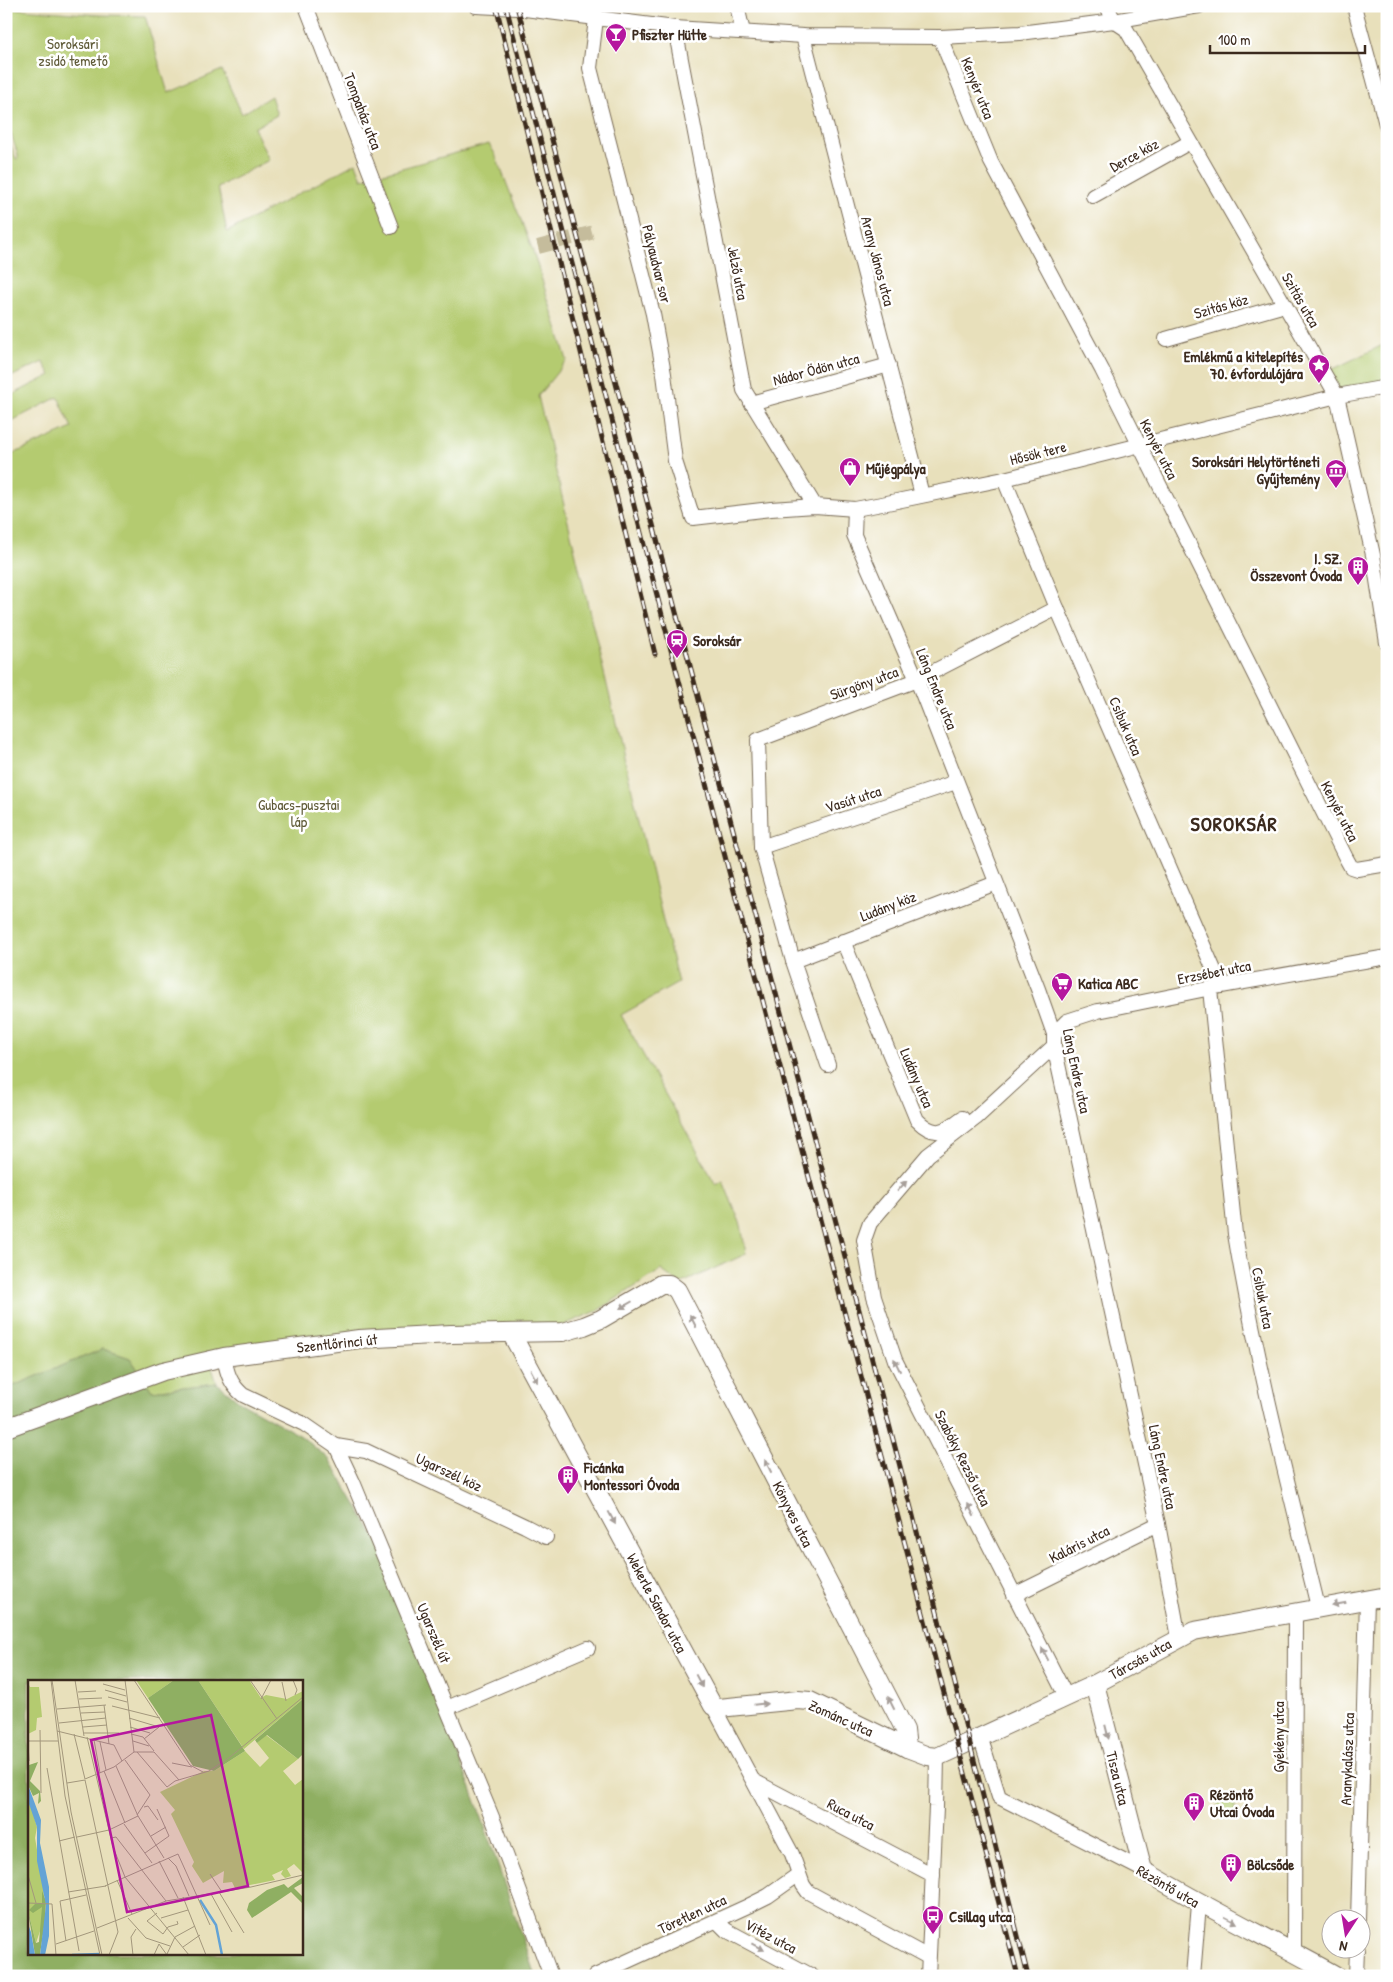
<svg xmlns="http://www.w3.org/2000/svg" width="1393" height="1982" font-family="'Patrick Hand',sans-serif">
<style>
.green{fill:#b4cb70;stroke:#787a47}
.forest{fill:#8faf62;stroke:#656c40;fill-rule:evenodd}
.lines{fill:none;stroke-linecap:round;stroke-linejoin:round}
.minor-tunnel{stroke:#c5bc9c;stroke-width:14;stroke-dasharray:14 7;stroke-linecap:butt}
.minor-casing{stroke:#786a55;stroke-width:16}
.major-casing{stroke:#786a55;stroke-width:20}
.minor{stroke:#fff;stroke-width:14}
.major{stroke:#fff;stroke-width:18}
.rail-casing{stroke:#3b2a1e;stroke-width:5}
.rail{stroke:#fff;stroke-width:3;stroke-dasharray:9;stroke-linecap:butt}
.oneway{fill:#a79f9a}
.labels{text-anchor:middle;dominant-baseline:central;stroke-width:5;stroke-linejoin:round;paint-order:stroke}
.poi-label{font-size:15px;font-weight:bold;fill:#3b2a1e;stroke:#fff;text-anchor:start}
.park-label{font-size:15px;fill:#5f5a37;stroke:#fff}
.street-label{font-size:15px;fill:#3b2a1e;stroke:#fff}
.district-label{font-size:20px;font-weight:bold;letter-spacing:1px;fill:#3b2a1e;stroke:#fff}
.inset-river{fill:none;stroke:#63a3d6;stroke-width:2.5}
.inset-road{fill:none;stroke:#a3977c;stroke-width:1}
.view{fill:#b5179e;fill-opacity:0.15;stroke:#b5179e;stroke-width:2.5}
.inset-edge{fill:none;stroke:#3b2a1e;stroke-width:2.5}
</style>
<rect width="100%" height="100%" fill="#fff"/>
<filter id="ink" filterUnits="userSpaceOnUse"><feTurbulence type="fractalNoise" baseFrequency=".02" numOctaves="2"/><feDisplacementMap in="SourceGraphic" scale="10" xChannelSelector="R" yChannelSelector="G"/><feConvolveMatrix kernelMatrix="1 2 1 2 8 2 1 2 1" color-interpolation-filters="sRGB"/></filter>
<filter id="wash" filterUnits="userSpaceOnUse"><feTurbulence type="fractalNoise" baseFrequency=".0096" numOctaves="4" result="noise"/><feDisplacementMap in="SourceGraphic" scale="20" xChannelSelector="R" yChannelSelector="G"/><feGaussianBlur stdDeviation="1.12" result="paint"/><feColorMatrix in="noise" values="0 0 0 0 0 0 0 0 0 0 0 0 0 0 0 0 0 1.4 0 .05"/><feComposite in="paint" operator="in"/></filter>
<g filter="url(#wash)">
<rect width="100%" height="100%" fill="#e8e0bb"/>
<g class="green">
<path d="M6 8 100 15 145 16 168 93 222 70 242 114 271 96 277 115 254 128 269 160 218 187 227 232 356 163 362 179 489 144 495 154 533 251 567 360 538 396 678 983 621 1015 716 1185 723 1181 741 1225 746 1254 680 1284 661 1270 597 1311 561 1326 207 1353 217 1383 152 1391 130 1358 103 1349 6 1389V518L10 516 11 485 6 471V457L72 428 58 397 6 424V398L51 375 43 362 6 379V132L16 159 18 158V155L6 119Z"/>
<path d="M1387 343V382L1336 389 1327 372Z"/>
<path d="M1235 1801V1812L1219 1813 1218 1802Z"/>
</g>
<path class="forest" d="M103 1349 130 1358 152 1391 217 1383 239 1401 301 1436 329 1459 378 1542 391 1574 483 1821 535 1976H6V1389ZM29 1681H301V1953H29Z"/>
</g>
<g filter="url(#ink)">
<g class="lines">
<path class="minor-tunnel" d="M538 247 594 232"/>
<g class="minor-casing">
<g id="minor">
<path d="M306 6 391 227"/>
<path d="M476 6 517 8 675 28 803 36 940 37 1020 33 1114 21 1199 6"/>
<path d="M595 6 596 19 590 68 653 314 664 374 675 461 693 518 771 509 815 506 855 509 887 503 1004 479 1337 396 1387 387"/>
<path d="M737 6 743 32"/>
<path d="M1107 6 1114 21 1126 29 1337 396 1373 555 1387 643"/>
<path d="M1354 6 1387 128"/>
<path d="M675 28 744 390 815 506"/>
<path d="M803 36 922 495"/>
<path d="M940 37 991 162 1102 370 1346 858 1351 867 1357 869 1387 864"/>
<path d="M1093 196 1190 142"/>
<path d="M1166 339 1285 305"/>
<path d="M751 403 889 365"/>
<path d="M1004 479 1057 608 1221 986"/>
<path d="M855 509 854 535 917 680 1038 989 1054 1034V1046L1158 1524 1179 1638"/>
<path d="M761 847 956 782"/>
<path d="M843 941 917 1120C935 1138 944 1132 962 1118"/>
<path d="M793 961 996 883"/>
<path d="M1210 989 1235 1234C1256 1360 1288 1484 1318 1607"/>
<path d="M1054 1034 1067 1021 1098 1011 1221 986 1387 957"/>
<path d="M1054 1046 976 1118 928 1155 870 1223 864 1240 874 1297 895 1360 1067 1698"/>
<path d="M828 1065 793 961 761 847 758 740 917 680 1057 608"/>
<path d="M224 1357C227 1373 230 1384 243 1395L304 1424 336 1446 353 1482 492 1817 551 1976"/>
<path d="M336 1446 366 1451 525 1526 546 1537"/>
<path d="M1014 1595 1158 1524"/>
<path d="M713 1706 792 1854 803 1885 808 1892 928 1957"/>
<path d="M447 1708 588 1648"/>
<path d="M980 1736 999 1797 1143 1870"/>
<path d="M754 1781 933 1875"/>
<path d="M1358 1920 1367 1599"/>
<path d="M717 1921 726 1930 812 1976"/>
<path d="M1294 1952 1295 1612"/>
<path d="M595 1976 748 1906 768 1896 799 1874"/>
<path d="M928 1976 936 1807 937 1757"/>
<path d="M1193 1976 1199 1904"/>
<path d="M1356 1976 1357 1950"/>
</g>
</g>
<g class="major-casing">
<g id="major">
<path d="M511 1333 713 1706 719 1708 798 1700 810 1701 907 1748 928 1756 937 1757 1095 1684 1194 1631 1387 1596"/>
<path d="M6 1428 163 1371 224 1357 359 1339 451 1334 563 1332 584 1326 601 1319 661 1284H669L677 1290 905 1730 907 1748"/>
<path d="M1095 1684 1143 1870C1207 1908 1272 1940 1337 1976"/>
</g>
</g>
<use href="#minor" class="minor"/>
<use href="#major" class="major"/>
<g class="rail-casing">
<g id="rail">
<path d="M496 6 655 654"/>
<path d="M506 6 671 650 1018 1976"/>
<path d="M517 6 912 1512 1028 1976"/>
</g>
</g>
<use href="#rail" class="rail"/>
</g>
<defs><path id="oneway-solid" d="M-6-.8H1V-3.2L6.5 0L1 3.2V.8H-6Z" transform="scale(1.25)"/></defs>
<g class="oneway">
<use href="#oneway-solid" transform="translate(902 1186) rotate(-49)"/>
<use href="#oneway-solid" transform="translate(626 1305) rotate(150)"/>
<use href="#oneway-solid" transform="translate(693 1321) rotate(-117)"/>
<use href="#oneway-solid" transform="translate(897 1365) rotate(-116)"/>
<use href="#oneway-solid" transform="translate(534 1376) rotate(62)"/>
<use href="#oneway-solid" transform="translate(768 1466) rotate(-117)"/>
<use href="#oneway-solid" transform="translate(971 1510) rotate(-117)"/>
<use href="#oneway-solid" transform="translate(612 1518) rotate(62)"/>
<use href="#oneway-solid" transform="translate(1339 1604) rotate(171)"/>
<use href="#oneway-solid" transform="translate(1045 1654) rotate(-117)"/>
<use href="#oneway-solid" transform="translate(699 1681) rotate(62)"/>
<use href="#oneway-solid" transform="translate(891 1703) rotate(-117)"/>
<use href="#oneway-solid" transform="translate(761 1704) rotate(-6)"/>
<use href="#oneway-solid" transform="translate(1107 1732) rotate(76)"/>
<use href="#oneway-solid" transform="translate(1231 1920) rotate(27)"/>
<use href="#oneway-solid" transform="translate(758 1947) rotate(28)"/>
</g>
</g>
<defs>
<g id="bar-pin" transform="scale(1.125)"><path d="M0 17L-7.5 6A9.5 9.5 0 1 1 7.5 6Z" fill="#b5179e" stroke="#fff"/><path d="M-6-5H6L.8 .8V4.5H3.5V6h-7V4.5H-.8V.8Z" fill="#fff"/></g>
<g id="sight-pin" transform="scale(1.125)"><path d="M0 17L-7.5 6A9.5 9.5 0 1 1 7.5 6Z" fill="#b5179e" stroke="#fff"/><path d="M0-6L1.8-2.2L6-1.7L2.9 1.2L3.7 5.4L0 3.3L-3.7 5.4L-2.9 1.2L-6-1.7L-1.8-2.2Z" fill="#fff"/></g>
<g id="shop-pin" transform="scale(1.125)"><path d="M0 17L-7.5 6A9.5 9.5 0 1 1 7.5 6Z" fill="#b5179e" stroke="#fff"/><path d="M-5-2.5h2.3a2.7 3.5 0 0 1 5.4 0H5L5.5 6h-11ZM-1.5-2.5h3a1.5 2.3 0 0 0-3 0Z" fill="#fff"/></g>
<g id="museum-pin" transform="scale(1.125)"><path d="M0 17L-7.5 6A9.5 9.5 0 1 1 7.5 6Z" fill="#b5179e" stroke="#fff"/><path d="M0-6L6-3V-2H-6V-3ZM-5-1h2V3h-2ZM-1-1h2V3h-2ZM3-1h2V3H3ZM-6 4H6V6H-6Z" fill="#fff"/></g>
<g id="building-pin" transform="scale(1.125)"><path d="M0 17L-7.5 6A9.5 9.5 0 1 1 7.5 6Z" fill="#b5179e" stroke="#fff"/><path d="M-4-6H4V6H1V3H-1V6H-4ZM-2.5-4.3h1.7v1.8h-1.7ZM.8-4.3h1.7v1.8H.8ZM-2.5-1h1.7V.8h-1.7ZM.8-1h1.7V.8H.8Z" fill="#fff"/></g>
<g id="station-pin" transform="scale(1.125)"><path d="M0 17L-7.5 6A9.5 9.5 0 1 1 7.5 6Z" fill="#b5179e" stroke="#fff"/><path d="M-3-6H3Q5-6 5-4V2Q5 4 3 4L4.5 6H3L1.5 4h-3L-3 6H-4.5L-3 4Q-5 4-5 2V-4Q-5-6-3-6ZM-3.5-4v3h7v-3ZM-3.5 1v1.5H-2V1ZM2 1v1.5H3.5V1Z" fill="#fff"/></g>
<g id="supermarket-pin" transform="scale(1.125)"><path d="M0 17L-7.5 6A9.5 9.5 0 1 1 7.5 6Z" fill="#b5179e" stroke="#fff"/><path d="M-6-5.5h2.5l.6 2H6L4.5 2H-2.5L-4.4-4H-6ZM-1.5 3.2a1.3 1.3 0 1 0 .1 0ZM3 3.2a1.3 1.3 0 1 0 .1 0Z" fill="#fff"/></g>
<g id="bus-pin" transform="scale(1.125)"><path d="M0 17L-7.5 6A9.5 9.5 0 1 1 7.5 6Z" fill="#b5179e" stroke="#fff"/><path d="M-5-6H5V4H4V6H2V4H-2V6H-4V4H-5ZM-3.5-4V0h7V-4ZM-3.5 1.2v1.5H-2V1.2ZM2 1.2v1.5H3.5V1.2Z" fill="#fff"/></g>
</defs>
<g fill-rule="evenodd">
<use href="#bar-pin" x="616" y="34"/>
<use href="#sight-pin" x="1319" y="365"/>
<use href="#shop-pin" x="850" y="468"/>
<use href="#museum-pin" x="1336" y="470"/>
<use href="#building-pin" x="1358" y="567"/>
<use href="#station-pin" x="677" y="640"/>
<use href="#supermarket-pin" x="1062" y="983"/>
<use href="#building-pin" x="568" y="1476"/>
<use href="#building-pin" x="1194" y="1803"/>
<use href="#building-pin" x="1231" y="1864"/>
<use href="#bus-pin" x="933" y="1916"/>
</g>
<g class="labels">
<g class="poi-label">
<text x="632" y="34">Pfiszter Hütte</text>
<text x="1303" y="356" text-anchor="end">Emlékmű a kitelepítés<tspan x="1303" dy="17">70. évfordulójára</tspan></text>
<text x="1320" y="461" text-anchor="end">Soroksári Helytörténeti<tspan x="1320" dy="17">Gyűjtemény</tspan></text>
<text x="866" y="468">Műjégpálya</text>
<text x="1342" y="558" text-anchor="end">I. SZ.<tspan x="1342" dy="17">Összevont Óvoda</tspan></text>
<text x="693" y="640">Soroksár</text>
<text x="1078" y="983">Katica ABC</text>
<text x="584" y="1467">Ficánka<tspan x="584" dy="17">Montessori Óvoda</tspan></text>
<text x="1210" y="1794">Rézöntő<tspan x="1210" dy="17">Utcai Óvoda</tspan></text>
<text x="1247" y="1864">Bölcsőde</text>
<text x="949" y="1916">Csillag utca</text>
</g>
<g class="park-label">
<text x="73" y="43">Soroksári<tspan x="73" dy="17">zsidó temető</tspan></text>
<text x="299" y="804">Gubacs-pusztai<tspan x="299" dy="17">láp</tspan></text>
</g>
<g class="street-label">
<text transform="translate(978 88) rotate(68)">Kenyér utca</text>
<text transform="translate(363 111) rotate(69)">Tompaház utca</text>
<text transform="translate(1134 155) rotate(-29)">Derce köz</text>
<text transform="translate(878 261) rotate(75)">Arany János utca</text>
<text transform="translate(657 264) rotate(76)">Pályaudvar sor</text>
<text transform="translate(738 273) rotate(79)">Jelző utca</text>
<text transform="translate(1301 300) rotate(60)">Szitás utca</text>
<text transform="translate(1221 306) rotate(-16)">Szitás köz</text>
<text transform="translate(816 369) rotate(-15)">Nádor Ödön utca</text>
<text transform="translate(1159 449) rotate(63)">Kenyér utca</text>
<text transform="translate(1038 453) rotate(-14)">Hősök tere</text>
<text transform="translate(864 683) rotate(-20)">Sürgöny utca</text>
<text transform="translate(937 689) rotate(68)">Láng Endre utca</text>
<text transform="translate(1126 726) rotate(67)">Csibuk utca</text>
<text transform="translate(853 799) rotate(-18)">Vasút utca</text>
<text transform="translate(1340 811) rotate(63)">Kenyér utca</text>
<text transform="translate(888 906) rotate(-21)">Ludány köz</text>
<text transform="translate(1214 972) rotate(-11)">Erzsébet utca</text>
<text transform="translate(1077 1071) rotate(78)">Láng Endre utca</text>
<text transform="translate(917 1078) rotate(67)">Ludány utca</text>
<text transform="translate(1263 1298) rotate(79)">Csibuk utca</text>
<text transform="translate(337 1343) rotate(-6)">Szentlőrinci út</text>
<text transform="translate(963 1458) rotate(63)">Szabóky Rezső utca</text>
<text transform="translate(1163 1467) rotate(78)">Láng Endre utca</text>
<text transform="translate(449 1472) rotate(25)">Ugarszél köz</text>
<text transform="translate(793 1514) rotate(63)">Könyves utca</text>
<text transform="translate(1079 1544) rotate(-27)">Kaláris utca</text>
<text transform="translate(657 1603) rotate(62)">Wekerle Sándor utca</text>
<text transform="translate(434 1633) rotate(67)">Ugarszél út</text>
<text transform="translate(1140 1659) rotate(-29)">Tárcsás utca</text>
<text transform="translate(841 1718) rotate(24)">Zománc utca</text>
<text transform="translate(1278 1737) rotate(-90)">Gyékény utca</text>
<text transform="translate(1347 1759) rotate(-88)">Aranykalász utca</text>
<text transform="translate(1118 1778) rotate(76)">Tisza utca</text>
<text transform="translate(851 1814) rotate(28)">Ruca utca</text>
<text transform="translate(1168 1886) rotate(30)">Rézöntő utca</text>
<text transform="translate(692 1914) rotate(-25)">Töretlen utca</text>
<text transform="translate(771 1936) rotate(28)">Vitéz utca</text>
</g>
<g class="district-label">
<text x="1234" y="823">SOROKSÁR</text>
</g>
</g>
<g transform="translate(28 1680)">
<rect width="275" height="275" fill="#e8e0bb"/>
<path d="M108 0H146L120 18ZM170 0H221L233 18 238 15 259 19 275 11V19L216 69ZM0 3 2 7H11L14 37 9 38 8 50 0 54ZM238 55 270 79 255 91 267 105 275 99V193L266 184 259 189 263 196 257 198 253 194 255 190 244 195 247 200 207 208 204 202 195 203 196 191 175 203 164 186 166 182 143 134 147 130 132 112 176 91H186L217 71 232 87 241 78 229 63ZM0 116 9 147 7 158 16 211 14 245 8 263 0 231Z" fill="#b4cb70"/>
<path d="M146 0H170L217 71 186 91 165 86 120 18ZM275 19V74L270 79 239 55 229 63 227 60ZM10 82 2 101 12 111 13 121 10 124 11 113 5 116 0 105 1 85ZM275 197V203L266 208 275 217V224L263 212 224 238 219 230 221 223 239 210 256 204 260 208ZM14 211 18 221 17 241 12 274 7 275 0 231 8 263 11 262 14 227 5 233 1 230 7 224 14 223Z" fill="#8faf62"/>
<path d="M0 105 13 140 12 163 21 207V256L17 275H12L18 225 9 181V147L1 124ZM0 244 3 252 7 275H0Z" fill="#63a3d6"/>
<path class="inset-river" d="M172 220 188 245 194 275M44 275 71 274"/>
<path class="inset-road" d="M23 0 37 116 72 275M24 0 43 132 74 275M47 0 56 56M97 0 106 72M106 0 162 85 175 92M222 0 249 39M242 0H266M265 0 269 10 267 15M254 2 258 21M75 4 97 10M77 10 98 16M50 12 68 11M80 17 99 22M51 19 74 18M233 19 243 0M76 25 81 64M84 26 132 38M29 29 78 25M53 33 77 32M101 38 131 47M31 43 78 38M55 47 79 45M102 47 122 53M12 50 13 113M29 51 86 65 94 81M56 53H91M46 54 57 99 86 87 106 72H126L151 100M103 54 115 57 126 71M59 57 85 167 97 197 161 275M116 59 131 47M66 60 72 93M0 61H30M105 61 121 66M72 62 78 90M0 63 1 81M109 72 139 107 147 101 181 91 202 77 275 17M97 80 122 115 109 135M144 83 164 87M88 86 110 136 136 178M19 88 51 271M76 91 97 143M39 103 57 100 90 252 81 275M116 127 120 126 130 140M96 144 124 183M123 156 138 147M49 157 81 150 110 136M83 158 88 157 138 221M31 161 47 157M117 173 141 156 129 129M140 178 148 186 161 216M131 181 150 218M182 194 194 212M0 195 8 223M89 200 104 234M77 206 150 174 182 245M40 212 78 206M191 212 216 253M183 214 204 252M155 217 178 275M41 219 58 215M0 223 24 224 28 275M129 233 119 241 135 254 140 247 150 244 149 241M100 238 118 258 142 266M133 238 160 230M69 248 138 221 223 207 275 195M38 261 32 221 41 219M28 264 66 251M155 267 172 255M139 274 147 257 167 246M105 275 103 257 108 249M126 275 131 264 139 275"/>
<path class="view" d="M183 35 220 206 99 232 63 60Z"/>
<rect width="275" height="275" class="inset-edge"/>
</g>
<rect width="1393" height="1982" fill="none" stroke="#fff" stroke-width="25"/>
<g transform="translate(1346 1934) rotate(192)"><circle r="24" fill="#ffffff" stroke="#b1aaa5"/>
<path d="M0-4L9 19L0 12L-9 19Z" fill="#b5179e"/>
<text y="-8" font-size="14" font-weight="bold" text-anchor="middle" fill="#3b2a1e">N</text>
</g>
<path d="M1210 45v8h155v-8" fill="none" stroke="#3b2a1e" stroke-width="2.5"/>
<text x="1218" y="45" font-size="15" fill="#3b2a1e" stroke="#ffffff" stroke-width="4" paint-order="stroke">100 m</text>
</svg>
